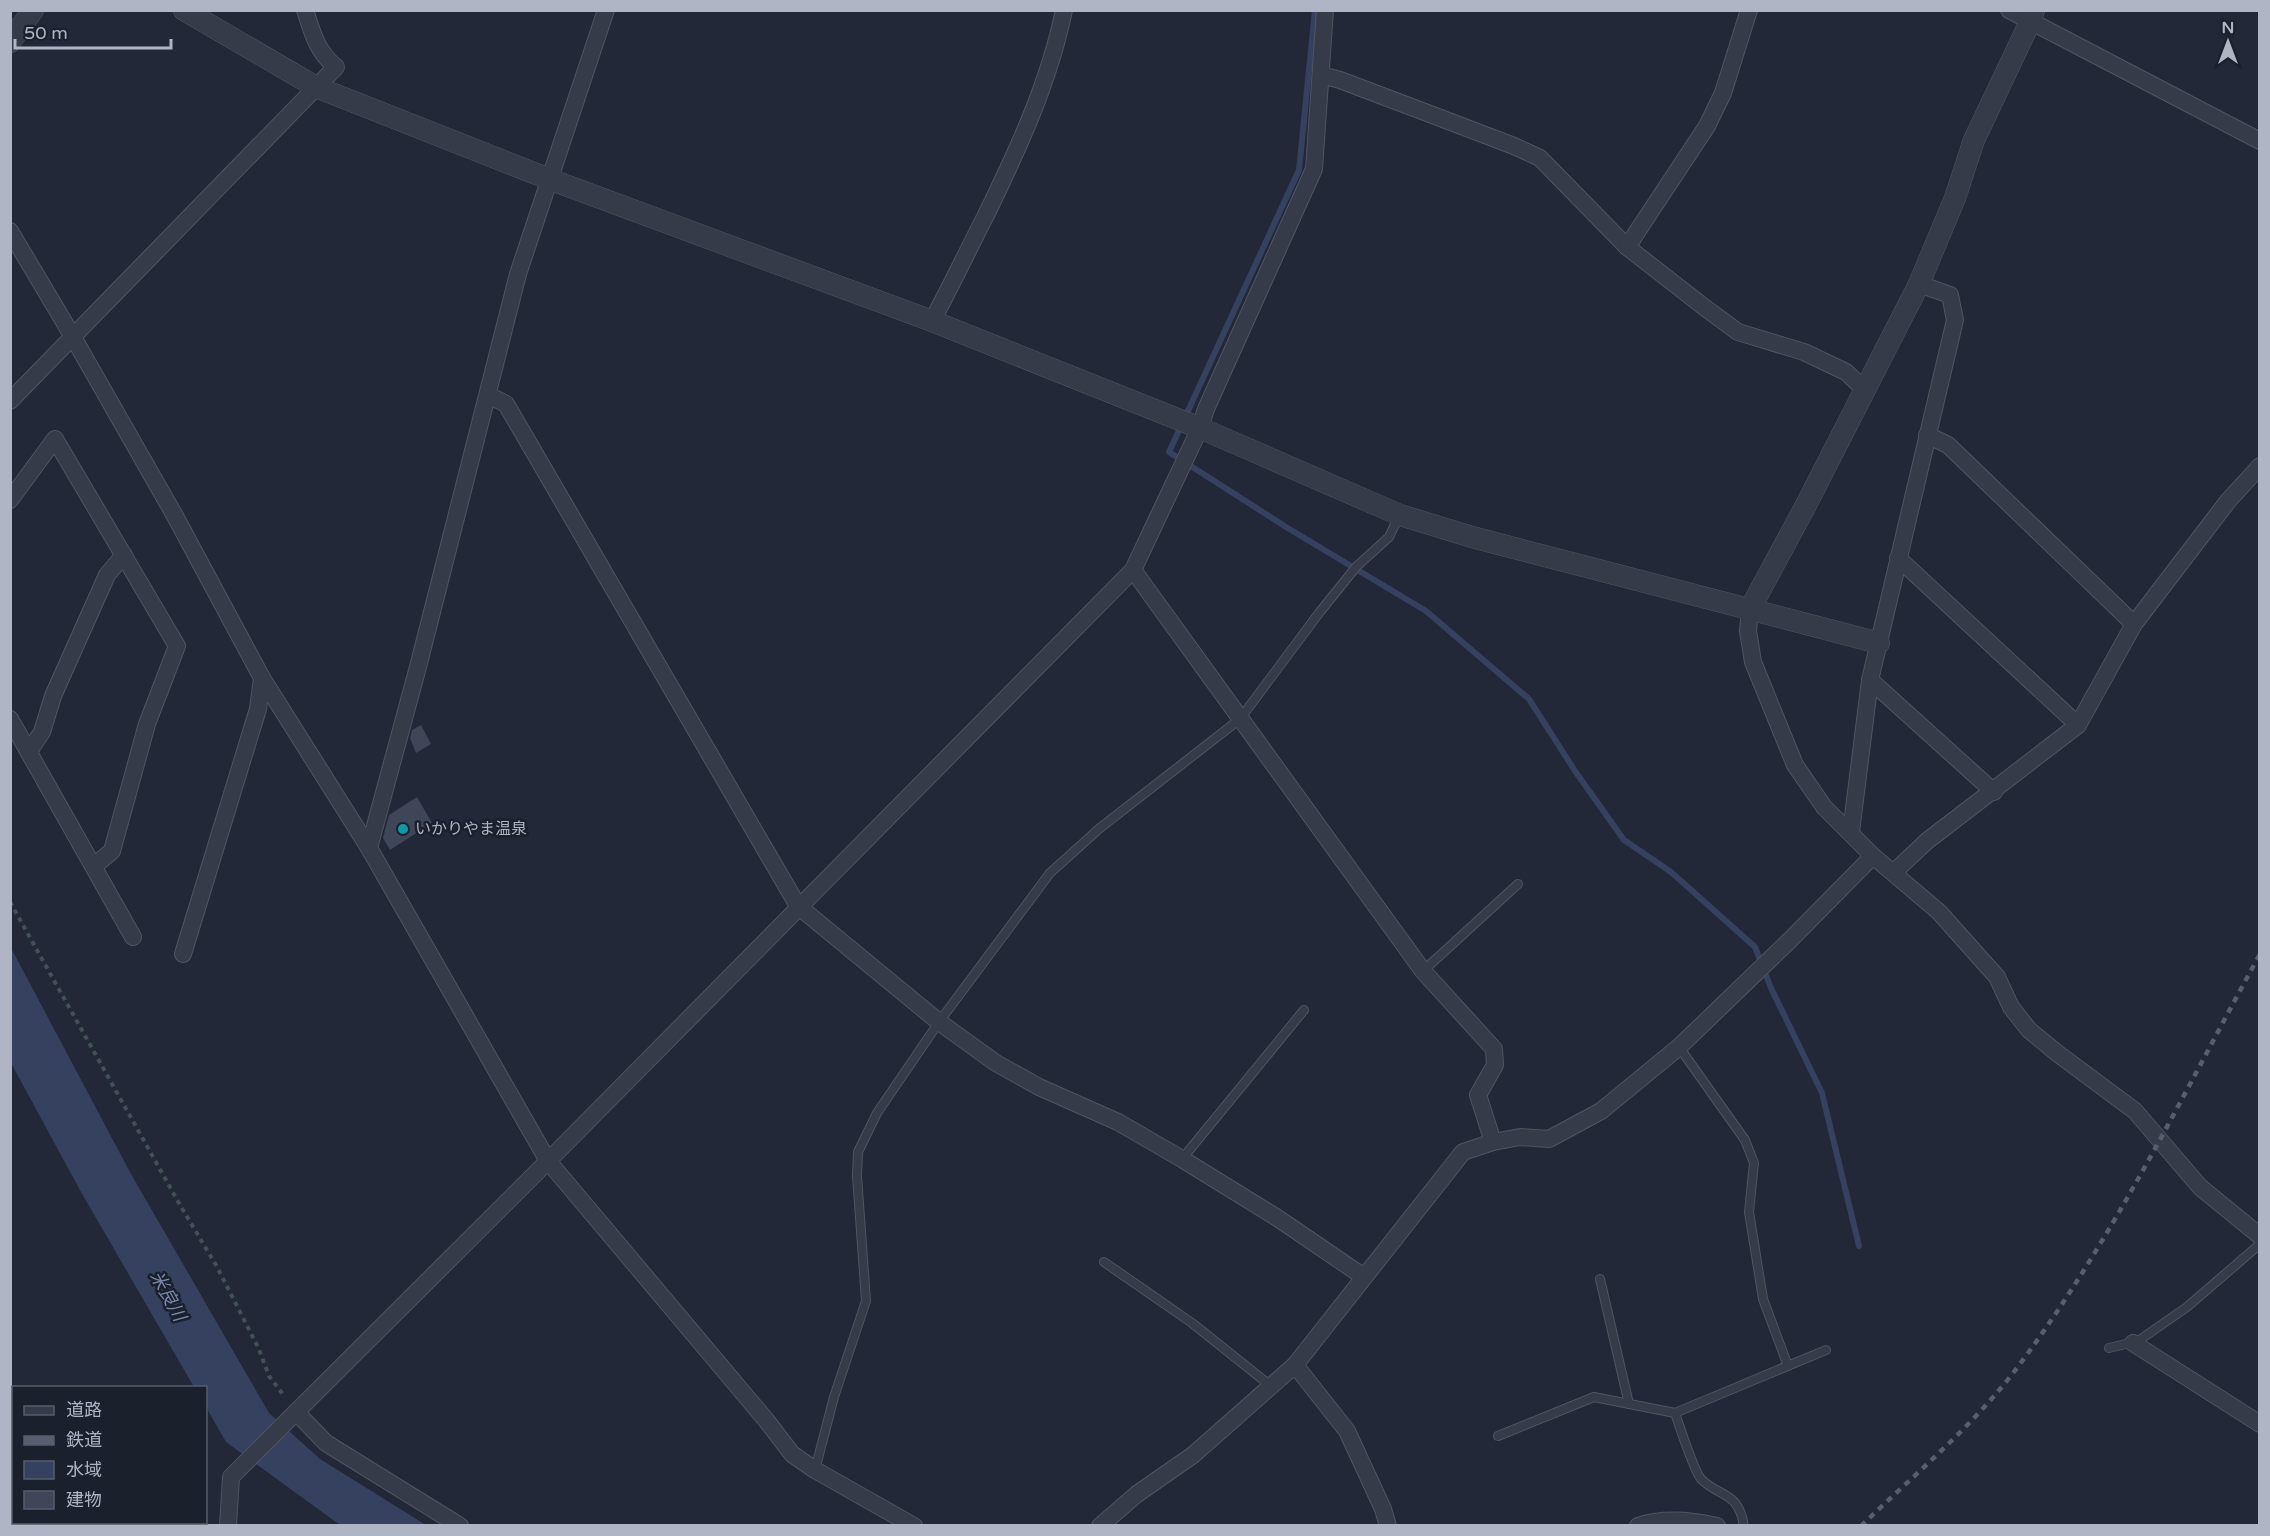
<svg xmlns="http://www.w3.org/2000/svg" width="2270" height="1536" font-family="'Varela Round','Noto Sans JP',sans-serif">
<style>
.water{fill:#36415f}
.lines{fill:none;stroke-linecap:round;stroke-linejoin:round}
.stream{stroke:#36415f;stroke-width:6}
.building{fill:#3e4658}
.service-casing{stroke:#505563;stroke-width:10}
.minor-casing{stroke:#505563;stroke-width:18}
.tertiary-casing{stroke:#505563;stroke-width:22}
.path{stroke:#415156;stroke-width:4;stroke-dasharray:4.5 4.5;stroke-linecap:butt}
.service{stroke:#353b48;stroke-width:8}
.minor{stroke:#353b48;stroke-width:16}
.tertiary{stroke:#353b48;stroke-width:21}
.rail{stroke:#575e6f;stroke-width:4.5;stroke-dasharray:6 6;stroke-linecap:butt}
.culture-dot{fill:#0f9aa8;stroke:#1b202d;stroke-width:2}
.labels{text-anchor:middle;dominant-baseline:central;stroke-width:5;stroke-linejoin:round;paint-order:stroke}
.poi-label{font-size:16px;fill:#b0b5c5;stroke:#1b202d;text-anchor:start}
.water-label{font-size:18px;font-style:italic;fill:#7988ac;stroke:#1b202d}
</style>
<rect width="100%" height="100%" fill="#222838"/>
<path class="water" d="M10 946 131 1174 269 1413 320 1459 426 1525H340L226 1442 206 1407V1388L194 1387 81 1192 11 1063Z"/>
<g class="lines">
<path class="stream" d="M1315 10 1299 170 1169 452 1286 527 1426 611 1529 699 1575 771 1624 840 1671 872 1755 947 1771 988 1822 1093 1859 1246"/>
</g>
<g class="building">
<path d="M421 725 431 744 416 753 410 738 412 730Z"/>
<path d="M417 797 432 823 390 850 383 838 389 815Z"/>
</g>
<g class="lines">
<g class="service-casing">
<g id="service">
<path d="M1423 971 1518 884"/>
<path d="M1679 1047 1745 1140 1754 1163 1749 1212 1763 1299 1788 1366"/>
<path d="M1182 1159 1304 1010"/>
<path d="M1104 1262 1192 1323 1271 1386"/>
<path d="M1600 1279 1629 1404"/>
<path d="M2109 1348 2138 1341 2187 1307 2260 1244"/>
<path d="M1675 1413C1679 1425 1695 1472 1701 1479 1720 1498 1738 1490 1744 1526"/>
<path d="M1498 1436 1594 1397 1675 1413 1826 1350"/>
<path d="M815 1470 834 1397 866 1301 857 1176 858 1152 877 1113 939 1022 1050 873 1100 828 1240 719 1319 613 1356 567 1389 537 1399 516"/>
</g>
</g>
<g class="minor-casing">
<g id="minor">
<path d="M606 10 518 274 418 667 369 848 548 1161 766 1420 792 1454 815 1470 914 1526"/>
<path d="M2009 10 2260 141"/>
<path d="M1321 75 1340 80 1430 114 1514 146 1540 158 1627 247 1704 307 1738 332 1804 352 1846 372 1865 390"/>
<path d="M10 231 73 337 175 516 262 678 369 848"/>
<path d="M1627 247 1707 126 1723 93 1749 10"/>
<path d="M932 321C951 286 968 250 986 215 1018 149 1049 83 1064 10"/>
<path d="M488 395 506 404 798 906 939 1022 996 1063 1039 1087 1118 1122 1182 1159 1279 1219 1364 1277"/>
<path d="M10 401 336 67C317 52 312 32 305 10"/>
<path d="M1927 435 1948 445 2134 624"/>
<path d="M10 500 55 439 177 646 147 724 112 851 94 866"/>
<path d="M1898 558 2078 725"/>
<path d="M1133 570 1423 971 1494 1049 1495 1065 1478 1095 1493 1142"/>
<path d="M1750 609 1748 631 1753 662 1795 765 1824 807 1873 856 1939 912 1997 977 2011 1007 2029 1030 2057 1053 2135 1111 2200 1187 2260 1236"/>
<path d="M1870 680 1994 792"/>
<path d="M10 719 133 937"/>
<path d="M29 751 42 732 53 696 107 575 124 555"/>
<path d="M1851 832 1870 680 1955 320 1950 295 1919 284"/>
<path d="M1894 872 1927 841 2078 725 2134 624 2228 501 2260 466"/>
<path d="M183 954 258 709 262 678"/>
<path d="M2133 1343 2260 1424"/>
<path d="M1295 1365 1347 1431 1383 1509 1388 1526"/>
<path d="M296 1412 326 1443 460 1526"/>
<path d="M228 1526 231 1477 548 1161 1133 570 1200 428 1206 409 1314 169 1325 10"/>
<path d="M1100 1526 1137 1494 1193 1455 1295 1365 1463 1152 1493 1142 1520 1137 1549 1139 1601 1111 1679 1047 1790 940 1873 856"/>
<path d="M1638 1526C1664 1517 1691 1520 1717 1526"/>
</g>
</g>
<g class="tertiary-casing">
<g id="tertiary">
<path d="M184 10 316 87 549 179 932 321 1200 428 1400 515 1472 537 1879 643"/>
<path d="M10 42 33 10"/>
<path d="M1750 609 1806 505 1919 284 1955 198 1974 140 2030 22 2034 10"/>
</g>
</g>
<path class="path" d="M10 902 180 1205 216 1265 258 1347 269 1376 285 1397"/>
<use href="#service" class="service"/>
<use href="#minor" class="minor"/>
<use href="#tertiary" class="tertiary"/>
<path class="rail" d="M1861 1526C1914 1475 1973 1426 2017 1368 2113 1240 2183 1094 2260 954"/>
</g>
<circle class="culture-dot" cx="403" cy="829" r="6"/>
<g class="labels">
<g class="poi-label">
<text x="415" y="829">いかりやま温泉</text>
</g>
<g class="water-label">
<text transform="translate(168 1296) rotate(61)">米良川</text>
</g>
</g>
<rect width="2270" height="1536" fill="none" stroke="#b0b5c5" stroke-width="24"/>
<rect x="12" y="1386" width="195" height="138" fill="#1b202d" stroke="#575c6a" stroke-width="1.5"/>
<rect x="24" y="1406" width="30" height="9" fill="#353b48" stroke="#575c6a" stroke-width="1.5"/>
<text x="66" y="1416" font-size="18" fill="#b0b5c5">道路</text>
<rect x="24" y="1436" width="30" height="9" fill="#575e6f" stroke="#575c6a" stroke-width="1.5"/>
<text x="66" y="1446" font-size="18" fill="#b0b5c5">鉄道</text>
<rect x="24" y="1461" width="30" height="18" fill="#36415f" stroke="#575c6a" stroke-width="1.5"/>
<text x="66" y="1476" font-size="18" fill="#b0b5c5">水域</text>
<rect x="24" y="1491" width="30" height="18" fill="#3e4658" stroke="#575c6a" stroke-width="1.5"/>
<text x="66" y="1506" font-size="18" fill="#b0b5c5">建物</text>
<g transform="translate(2228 42)" stroke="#1b202d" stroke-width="4.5" paint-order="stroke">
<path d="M0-4.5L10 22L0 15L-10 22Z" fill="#b0b5c5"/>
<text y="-9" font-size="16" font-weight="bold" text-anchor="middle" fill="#b0b5c5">N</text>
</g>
<path d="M15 39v9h156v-9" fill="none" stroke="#b0b5c5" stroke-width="3"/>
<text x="24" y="39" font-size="18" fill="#b0b5c5" stroke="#1b202d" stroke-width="4.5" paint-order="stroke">50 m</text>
</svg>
